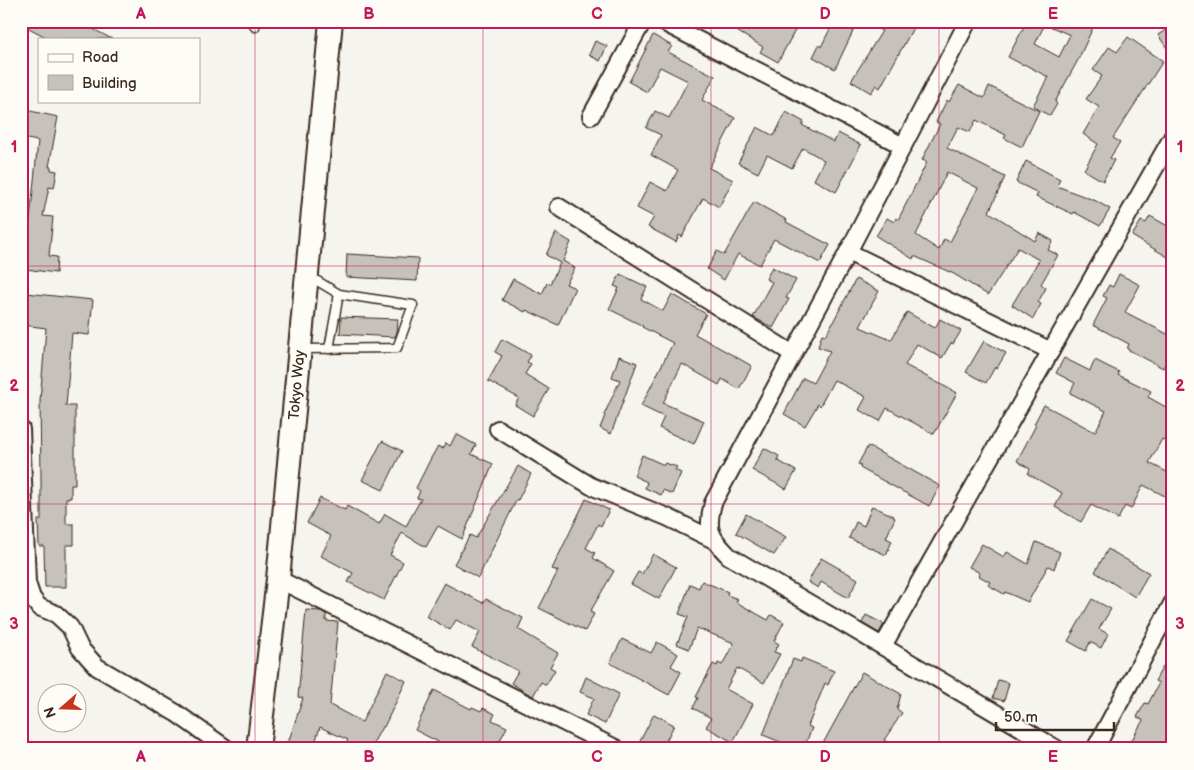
<svg xmlns="http://www.w3.org/2000/svg" width="1194" height="770" font-family="'Balsamiq Sans',sans-serif">
<style>
.building{fill:#c7c1bb;stroke:#3b2a1e;fill-rule:evenodd}
.lines{fill:none;stroke-linecap:round;stroke-linejoin:round}
.service-casing{stroke:#3b2a1e;stroke-width:11}
.minor-casing{stroke:#3b2a1e;stroke-width:20}
.secondary-casing{stroke:#3b2a1e;stroke-width:26}
.service{stroke:#fdfcf7;stroke-width:8}
.minor{stroke:#fdfcf7;stroke-width:16}
.secondary{stroke:#fdfcf7;stroke-width:22}
.grid{fill:none;stroke:#c2185b;stroke-width:1;stroke-opacity:0.55}
.labels{text-anchor:middle;dominant-baseline:central;stroke-width:4;stroke-linejoin:round;paint-order:stroke}
.street-label{font-size:15px;fill:#3b2a1e;stroke:#fdfcf7}
.neatline{fill:none;stroke:#c2185b;stroke-width:2}
.grid-label{font-size:16px;text-anchor:middle;font-weight:bold;fill:#c2185b}
</style>
<rect width="100%" height="100%" fill="#f5f4ee"/>
<filter id="ink" filterUnits="userSpaceOnUse"><feTurbulence type="fractalNoise" baseFrequency=".02" numOctaves="2"/><feDisplacementMap in="SourceGraphic" scale="10" xChannelSelector="R" yChannelSelector="G"/><feConvolveMatrix kernelMatrix="1 2 1 2 8 2 1 2 1" color-interpolation-filters="sRGB"/></filter>
<g filter="url(#ink)">
<g class="building">
<path d="M21 21H78L112 39H50L21 24Z"/>
<path d="M740 21H800L778 62 760 52 763 47 735 30Z"/>
<path d="M834 21H858L835 69 813 57 819 45 821 47Z"/>
<path d="M862 21H917L880 88 876 85 871 93 851 81 882 31Z"/>
<path d="M1027 21H1096L1078 60 1055 102 1057 104 1050 116 1033 106 1048 77 1024 64 1023 65 1008 57ZM1045 24 1070 35 1059 57 1035 44Z"/>
<path d="M1173 25V57L1158 35Z"/>
<path d="M653 35 672 46 668 52 715 76 702 100 735 118 709 168 733 180 719 207 703 198 682 237 679 235 676 242 648 227 654 217 637 208 650 182 667 191 678 170 651 155 661 135 646 128 655 111 669 118 688 81 660 67 647 92 629 82Z"/>
<path d="M1128 37 1163 61 1113 138 1120 142 1110 158 1114 160 1103 181 1084 170 1098 144 1083 134 1099 107 1086 99 1102 76 1093 70 1109 47 1117 52Z"/>
<path d="M595 41 607 46 600 61 589 55Z"/>
<path d="M959 85 984 98 989 86 1039 111 1022 147 1004 138 1006 135 976 120 970 132 958 127 947 148 1005 177 989 212 1035 241 1039 233 1053 241 1048 250 1058 255 1041 284 1046 288 1038 302 1041 304 1033 319 1012 305 1039 260 1018 248 988 295 954 274 914 256 913 259 876 236 887 218 894 222 896 218 898 220 927 162 922 160 940 124 936 122 947 100 949 102ZM947 172 978 188 950 242 944 239 939 250 916 235Z"/>
<path d="M21 109 58 117 49 167H51V170L57 171 54 188 49 187 43 216 53 217 49 256 57 257 56 273 25 269 38 141 21 138Z"/>
<path d="M786 112 804 122 802 125 834 142 838 133 861 145 836 192 814 180 824 160 803 148 792 168 767 155 758 173 738 163 757 127 774 136Z"/>
<path d="M1026 161 1060 179 1057 186 1096 201 1110 209 1100 226 1074 212 1073 214 1036 197 1038 193 1016 182Z"/>
<path d="M754 202 787 220 786 222 830 245 820 263 774 239 760 265 738 254 724 280 707 269 717 251 724 255Z"/>
<path d="M1150 216 1173 229V260L1132 236 1141 221 1146 223Z"/>
<path d="M556 233 571 242 563 261 575 268 566 284 575 288 558 325 526 310 525 312 502 300 513 279 542 294 547 283 550 284 560 263 546 255Z"/>
<path d="M347 254 418 258 417 281 346 277Z"/>
<path d="M772 267 796 280 786 298 789 299 773 328 753 317 772 282 766 279Z"/>
<path d="M620 274 647 287 641 299 663 311 672 294 706 314 695 334 752 366 739 389 722 379 719 385 682 364 663 403 704 421 694 444 659 428 664 417 641 406 673 343 642 327 643 326 609 309 619 288 614 286Z"/>
<path d="M1119 274 1140 285 1125 312 1173 337V348L1163 368 1127 349 1129 344 1093 325 1107 298 1103 296 1109 285 1113 287Z"/>
<path d="M856 279 879 291 860 327 891 340 907 312 935 328 940 319 961 331 953 344 951 343 942 358 917 344 905 365 957 393 934 434 887 408 880 421 859 410 866 397 834 380 820 406 818 404 805 426 784 414 803 378 813 383 830 351 818 347 822 334 826 335Z"/>
<path d="M26 293 93 300 89 335 72 333 66 406H75V485H71V498H66V524H74V545H66V587H45L44 546H39L38 520H41V478L40 401 46 328 23 325Z"/>
<path d="M341 317 398 319 397 332 395 337 340 334Z"/>
<path d="M502 339 531 355 527 362 531 364 525 374 549 389 533 416 515 405 519 398 488 381 502 356 495 352Z"/>
<path d="M984 341 1006 353 997 368 995 367 986 383 966 372Z"/>
<path d="M619 356 637 363 611 434 600 428 605 416 604 415 620 380 612 377Z"/>
<path d="M1064 358 1090 371 1095 360 1119 372 1118 375 1151 391 1148 397 1173 411V445L1162 439 1149 463 1173 475V500L1143 485 1131 509 1125 506 1118 519 1091 505 1081 522 1055 507 1062 493 1028 474 1030 469 1017 461 1036 425 1034 424 1044 405 1095 432 1106 411 1070 393 1075 383 1056 373Z"/>
<path d="M456 434 476 445 471 454 493 464 462 539 438 526 426 547 402 533 390 555 403 562 384 600 348 582 353 573 321 556 331 536 307 523 320 498 345 510 347 506 379 524 385 514 406 526 421 499 417 498 420 491 416 488 431 458 438 446 443 449 446 443 450 446Z"/>
<path d="M382 441 402 451 383 490 362 480Z"/>
<path d="M868 446 940 486 929 506 860 468 861 465 858 464Z"/>
<path d="M764 448 779 456 777 460 796 471 786 489 752 470Z"/>
<path d="M642 455 664 465 665 463 677 467 675 470 681 473 672 494 663 490 661 495 645 488 647 482 634 476Z"/>
<path d="M518 466 531 474 518 500 517 499 478 578 454 564 470 535 476 538Z"/>
<path d="M586 499 609 510 601 526 598 524 586 548 595 553 593 558 614 571 590 612 594 614 585 631 539 608 558 571 552 569Z"/>
<path d="M872 506 894 516 893 517 895 518 886 538 892 541 886 555 849 538 856 522 864 526Z"/>
<path d="M746 514 786 537 774 555 736 533Z"/>
<path d="M1036 542 1060 552 1054 569 1048 566 1028 602 1005 592 1004 594 988 585 990 582 979 576 980 573 969 567 982 544 1004 557 1007 552 1028 564Z"/>
<path d="M1108 549 1149 573 1135 597 1095 572Z"/>
<path d="M653 554 676 567 659 599 631 584 638 572 642 574Z"/>
<path d="M821 558 858 579 848 598 821 582 818 588 808 582Z"/>
<path d="M702 581 728 592 727 595 738 599 736 602 768 620 771 615 784 622 774 641 779 644 774 652 780 654 764 683 737 668 726 689 753 704 733 742 706 727 711 718 693 708 698 698 696 697 713 664 717 666 718 663 722 665 734 643 697 628 689 649 677 644 688 617 679 614 690 584 699 588Z"/>
<path d="M444 583 483 603 486 599 523 618 518 629 558 653 550 667 555 670 546 685 541 682 533 696 527 693 511 683 518 671 472 647 480 632 456 620 450 630 426 616Z"/>
<path d="M1092 599 1111 609 1099 629 1108 634 1101 648 1090 642 1086 651 1068 641Z"/>
<path d="M306 610 320 611 326 614V621L338 622 330 705 362 722 387 671 406 681 384 727H382L370 749H343L348 740 320 727 313 749H286L303 698 298 697Z"/>
<path d="M866 615 884 624 879 633 862 623Z"/>
<path d="M622 639 651 653 657 642 678 654 671 666 681 672 669 695 610 663Z"/>
<path d="M1173 648V737L1166 749H1127L1143 720 1137 717 1145 703 1148 704 1159 683 1155 681Z"/>
<path d="M802 658 834 671 828 685 825 683 808 726 812 728 805 745 802 743 799 749H786L788 745 763 735 793 659 801 662Z"/>
<path d="M862 672 901 694 897 709 902 713 884 740 900 749H820Z"/>
<path d="M586 677 619 694 605 724 586 715 594 698 580 692Z"/>
<path d="M998 680 1009 683 1004 701 993 698Z"/>
<path d="M434 690 471 709 472 707 481 711 483 708 495 714 492 720 507 727 498 744 492 742 490 746 482 742 479 749H452L415 730Z"/>
<path d="M654 714 674 725 662 749H636Z"/>
</g>
<g class="lines">
<g class="service-casing">
<g id="service">
<path d="M252 21 255 27"/>
<path d="M302 349 397 348 413 305 339 294 309 276"/>
<path d="M329 349 339 294"/>
</g>
</g>
<g class="minor-casing">
<g id="minor">
<path d="M661 21 903 146"/>
<path d="M968 21 848 252 713 503C706 530 710 537 729 556L1057 749"/>
<path d="M591 116 643 21"/>
<path d="M559 207 793 354"/>
<path d="M848 252 1051 351"/>
<path d="M21 429 27 583 32 598 39 607 56 614 70 627 80 648 97 667 176 713 227 749"/>
<path d="M498 429 591 486 667 517 714 540"/>
<path d="M278 579 617 749"/>
<path d="M883 646 1173 136"/>
<path d="M1095 749 1173 602"/>
</g>
</g>
<g class="secondary-casing">
<path id="secondary" d="M258 749 278 579 331 21"/>
</g>
<use href="#service" class="service"/>
<use href="#minor" class="minor"/>
<use href="#secondary" class="secondary"/>
</g>
</g>
<path class="grid" d="M255 21V749M483 21V749M711 21V749M939 21V749M21 266H1173M21 504H1173"/>
<g class="labels">
<g class="street-label">
<text transform="translate(297 385) rotate(-85)">Tokyo Way</text>
</g>
</g>
<rect width="1194" height="770" fill="none" stroke="#fdfcf7" stroke-width="55"/>
<rect x="38" y="38" width="162" height="65" fill="#fdfcf7" stroke="#afa8a0"/>
<rect x="48" y="54" width="25" height="8" fill="#fdfcf7" stroke="#afa8a0"/>
<text x="82" y="62" font-size="15" fill="#3b2a1e">Road</text>
<rect x="48" y="75" width="25" height="15" fill="#c7c1bb" stroke="#afa8a0"/>
<text x="82" y="88" font-size="15" fill="#3b2a1e">Building</text>
<g transform="translate(62 708) rotate(250)"><circle r="24" fill="#fdfcf7" stroke="#afa8a0"/>
<path d="M0-4L9 19L0 12L-9 19Z" fill="#c8321e"/>
<text y="-8" font-size="14" font-weight="bold" text-anchor="middle" fill="#3b2a1e">N</text>
</g>
<path d="M996 722v8h118v-8" fill="none" stroke="#3b2a1e" stroke-width="2.5"/>
<text x="1004" y="722" font-size="15" fill="#3b2a1e" stroke="#fdfcf7" stroke-width="4" paint-order="stroke">50 m</text>
<rect x="28" y="28" width="1138" height="714" class="neatline"/>
<g class="grid-label">
<text x="141" y="19">A</text>
<text x="369" y="19">B</text>
<text x="597" y="19">C</text>
<text x="825" y="19">D</text>
<text x="1053" y="19">E</text>
<text x="14" y="152">1</text>
<text x="1180" y="152">1</text>
<text x="14" y="391">2</text>
<text x="1180" y="391">2</text>
<text x="14" y="629">3</text>
<text x="1180" y="629">3</text>
<text x="141" y="762">A</text>
<text x="369" y="762">B</text>
<text x="597" y="762">C</text>
<text x="825" y="762">D</text>
<text x="1053" y="762">E</text>
</g>
</svg>
